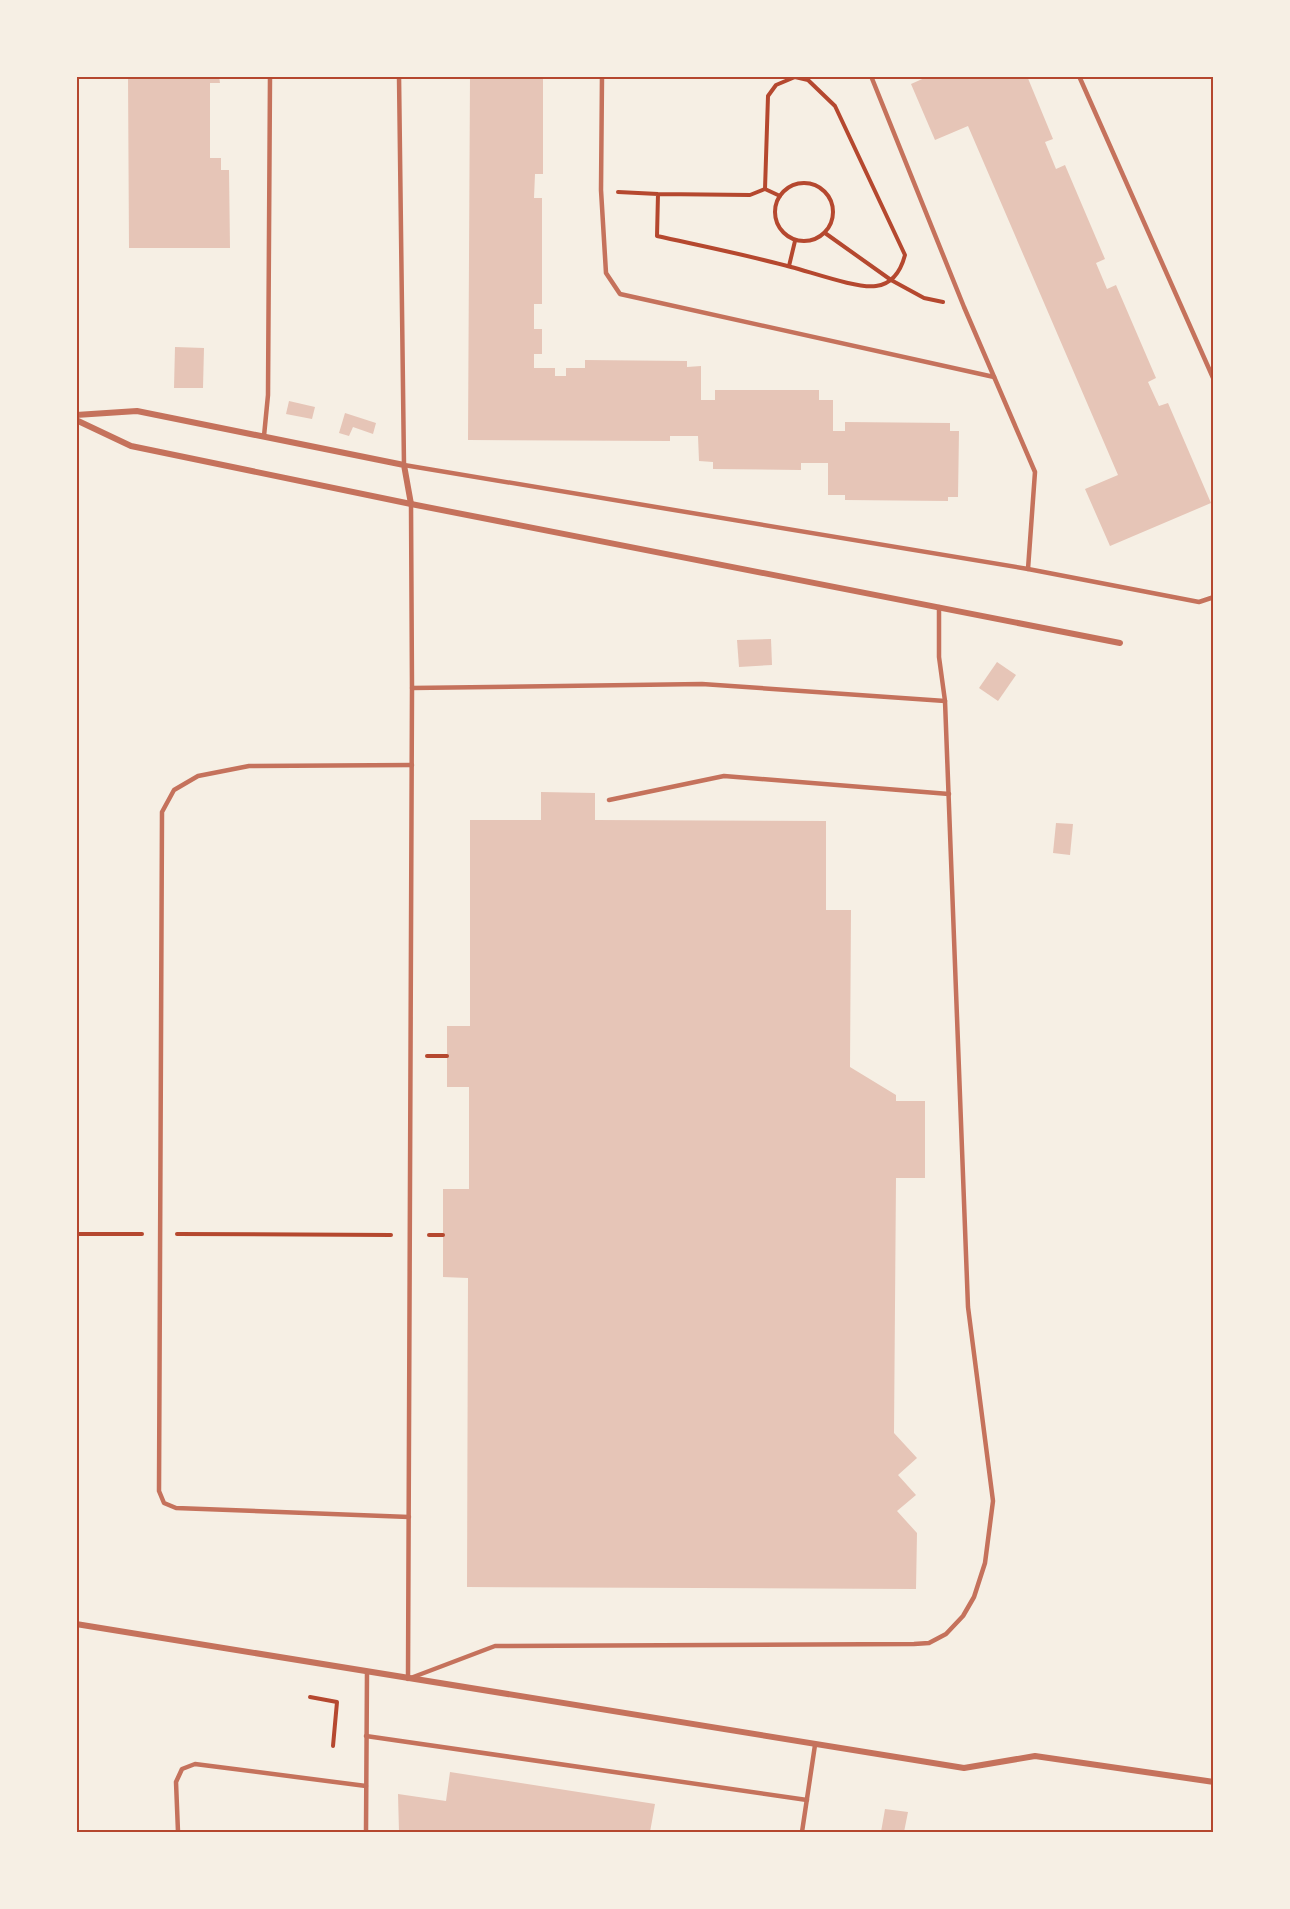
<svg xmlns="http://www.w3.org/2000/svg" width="1290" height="1909" font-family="'PT Serif',serif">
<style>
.building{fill:#e6c5b7}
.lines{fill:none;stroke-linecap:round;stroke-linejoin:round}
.path{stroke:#b5482f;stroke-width:4}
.service{stroke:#c5725c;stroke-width:4.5}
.minor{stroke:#c5725c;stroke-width:6}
.neatline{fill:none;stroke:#b5482f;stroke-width:2}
</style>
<rect width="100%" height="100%" fill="#f6efe4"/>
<g class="building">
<path d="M128 76H219L220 83H210V158H221V170H229L230 248H129Z"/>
<path d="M470 76H543V174H535L534 198H542V304H534V329H542V354H534V368H555V376H566V368H585V360L687 361V367L701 366V400H715V390H819V400H833V431H845V422L950 423V431H959L958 497H948V501L845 500V495H828V463H801V470L713 469V462L699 461 698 436H670V441L468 440Z"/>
<path d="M929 76H1027L1053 139 1045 142 1056 169 1065 165 1105 259 1096 263 1107 289 1116 285 1156 378 1148 382 1159 406 1168 403 1211 503 1110 546 1085 489 1118 475 968 126 935 140 911 84Z"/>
<path d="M175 347 204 348 203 388H174Z"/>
<path d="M289 401 315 407 312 419 286 414Z"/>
<path d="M345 413 376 423 373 434 353 427 349 436 339 433Z"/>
<path d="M771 639 772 665 739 667 737 640Z"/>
<path d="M997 662 1016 675 998 701 979 688Z"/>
<path d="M541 792 595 793V820L826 821V910H851L850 1067 896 1095V1101H925V1178H896L894 1433 917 1458 898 1475 916 1495 897 1511 917 1533 916 1589 467 1587 468 1278 443 1277V1189H469V1087H447V1026H470V820H541Z"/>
<path d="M1056 823 1073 824 1070 855 1053 853Z"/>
<path d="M450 1772 655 1804 650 1832H399L398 1794 446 1801Z"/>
<path d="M885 1809 908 1812 904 1832H881Z"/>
</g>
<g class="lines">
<g class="path">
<circle cx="804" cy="212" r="29"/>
<path d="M765 189 780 196"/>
<path d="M618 192 658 194 750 195 765 189 768 96 776 85 795 77 808 80 835 106 905 255C901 270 893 284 876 286 858 289 811 272 791 267 747 255 702 246 657 236L658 194"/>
<path d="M825 233 891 280 924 298 943 302"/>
<path d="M789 266 795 241"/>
<path d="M427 1056H447"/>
<path d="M76 1234H142"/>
<path d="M177 1234 391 1235"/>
<path d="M429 1235H443"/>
<path d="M310 1697 337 1702 333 1746"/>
</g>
<g class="service">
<path d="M399 76 404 465 1028 569 1199 602 1214 597"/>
<path d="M602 76 601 190 606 273 620 294 994 377"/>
<path d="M871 76 964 307 1035 472 1028 569"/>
<path d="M1079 76 1214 380"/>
<path d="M264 436 268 395 270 76"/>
<path d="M411 504 412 688 408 1679 495 1646 914 1644 929 1643 946 1634 963 1616 974 1597 985 1563 993 1501 968 1307 945 701 939 657V607"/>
<path d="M412 688 702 684 945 701"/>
<path d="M609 800 724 776 949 794"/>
<path d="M409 1517 176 1508 164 1503 159 1491 162 812 174 790 198 776 249 766 412 765"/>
<path d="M366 1736 807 1800"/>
<path d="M178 1832 176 1782 182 1769 195 1764 366 1786"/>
<path d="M366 1832 367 1671"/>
<path d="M802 1832 815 1745"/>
</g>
<g class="minor">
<path d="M76 415 137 411 404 465 411 504"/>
<path d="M76 420 131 446 411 504 1120 643"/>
<path d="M76 1624 964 1768 1035 1756 1214 1782"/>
</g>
</g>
<rect width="1290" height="1909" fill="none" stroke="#f6efe4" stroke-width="156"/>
<rect x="78" y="78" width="1134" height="1753" class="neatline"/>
</svg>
